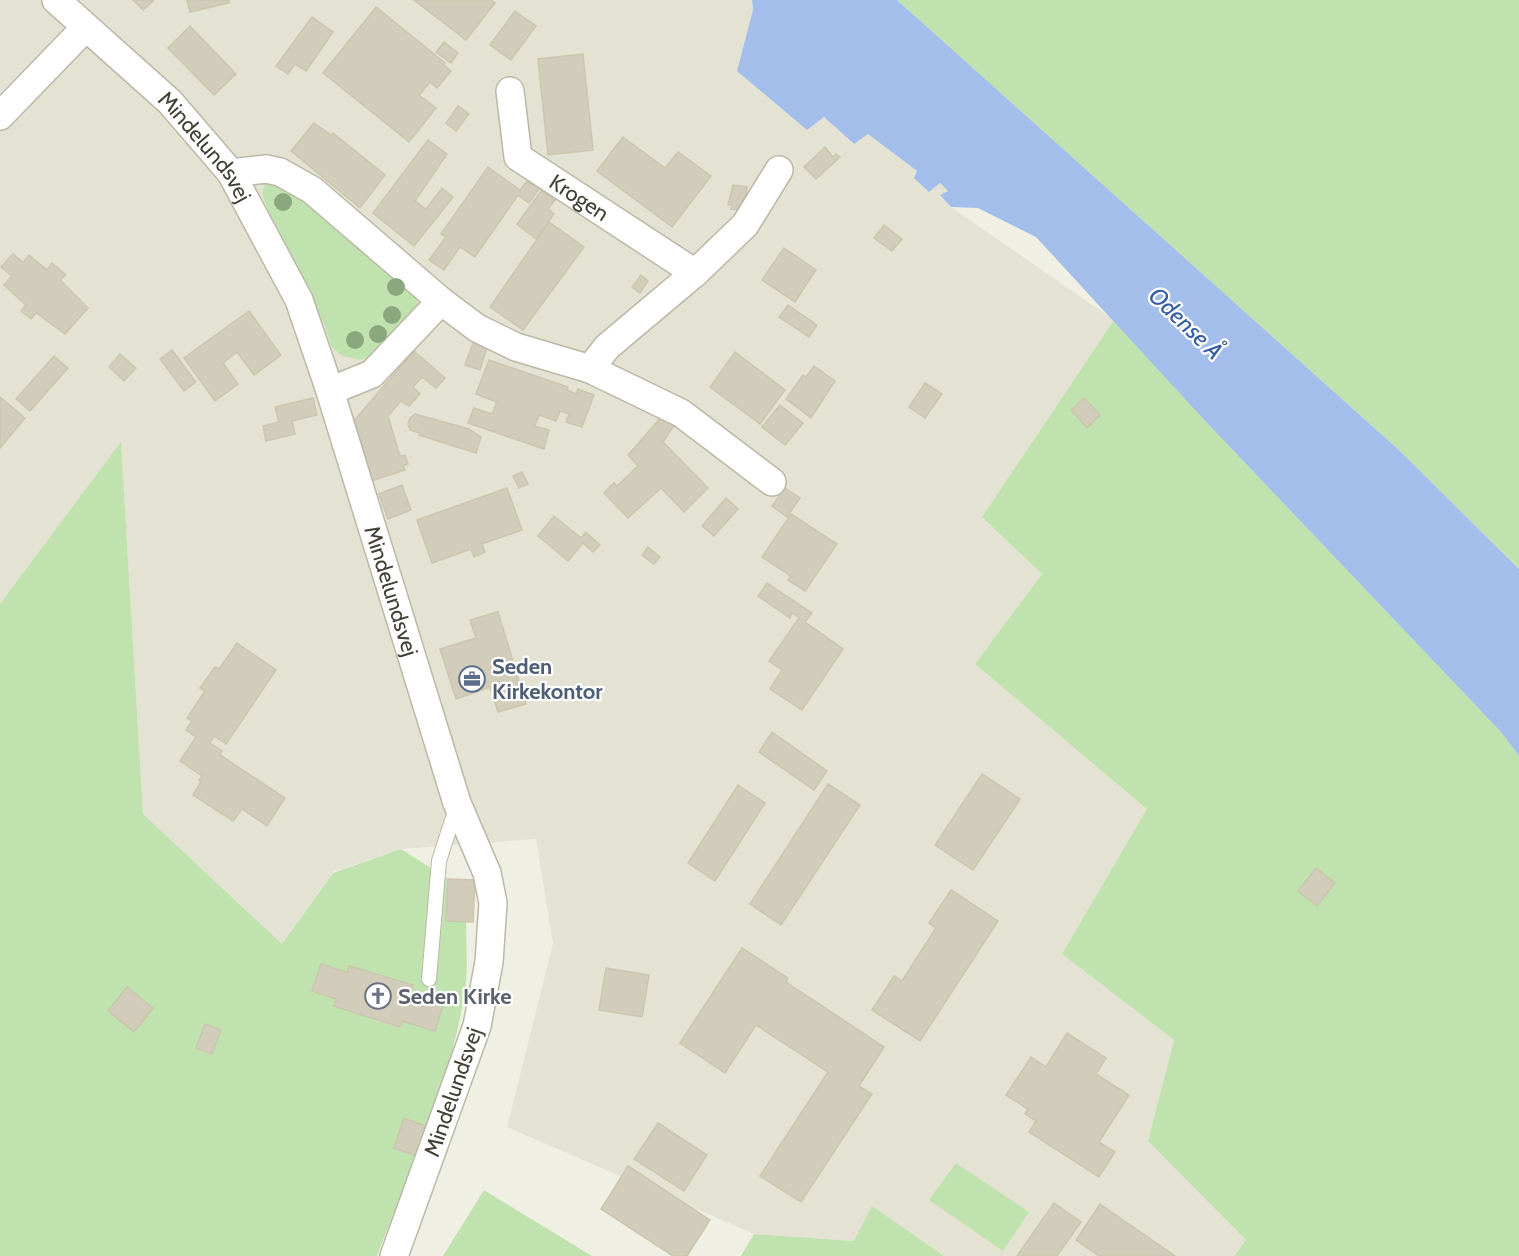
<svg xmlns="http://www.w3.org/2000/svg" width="1519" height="1256" font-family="Cabin,sans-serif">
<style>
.residential{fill:#e4e2d2}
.green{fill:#c0e2ae}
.water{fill:#a3beea}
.building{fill:#d1cdba;stroke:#cbc6ad;stroke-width:1.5}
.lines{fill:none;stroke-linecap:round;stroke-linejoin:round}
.lane-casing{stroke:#bbb8a7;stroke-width:16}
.street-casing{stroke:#bbb8a7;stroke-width:30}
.lane{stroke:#fff;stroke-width:14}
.street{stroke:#fff;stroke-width:27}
.tree{fill:#8aa87e}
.labels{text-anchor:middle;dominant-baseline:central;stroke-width:4.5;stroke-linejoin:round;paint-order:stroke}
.street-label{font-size:22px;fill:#423f34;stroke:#fff}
.service-label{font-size:22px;font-weight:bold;fill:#4e5e75;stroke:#fff;text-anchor:start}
.worship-label{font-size:22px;font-weight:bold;fill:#5b616d;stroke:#fff;text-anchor:start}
.water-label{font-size:24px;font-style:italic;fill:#365ea5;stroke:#fff}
</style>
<rect width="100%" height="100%" fill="#f0efe3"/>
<path class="residential" d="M0 0H752L753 10 738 71 807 130 824 117 853 144 868 134 918 172 929 192 939 183 948 191 940 195 951 207 1114 320 982 517 1042 574 975 664 1148 809 1062 954 1174 1040 1148 1141 1246 1240 1234 1256H944L873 1207 854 1241 754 1234 507 1127 553 943 536 839 401 849 333 872 282 944 143 814 121 443 0 604Z"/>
<g class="green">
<path d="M897 0H1519V569L1400 451Z"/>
<path d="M271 180 282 182 416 294 420 316 384 352 362 360 342 356 331 346 325 325 271 220 262 193 265 184Z"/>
<path d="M1114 320 1209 425 1501 732 1519 756V1256H1234L1246 1240 1148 1141 1174 1040 1062 954 1147 809 975 664 1042 574 982 517Z"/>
<path d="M121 442 143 814 282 944 333 873 401 849 448 879 475 880 473 922 466 923C466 942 468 963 466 982 454 1077 411 1167 377 1256H0V604Z"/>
<path d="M956 1163 1029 1212 1003 1251 929 1200Z"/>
<path d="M484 1190 592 1256H443Z"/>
<path d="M872 1206 944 1256H741L754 1234 854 1241Z"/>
</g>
<path class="water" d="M752 0H897L1400 451 1519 569V756L1501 732 1209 425 1036 237 978 208 951 207 940 195 948 191 940 183 929 192 914 178 917 171 868 134 854 144 824 117 807 130 737 71 753 10Z"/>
<g class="building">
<path d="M133 0H154L143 10Z"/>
<path d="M187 0H229V3L190 12Z"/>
<path d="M414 0H491L495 3 466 40Z"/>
<path d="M376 7 445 63 444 65 451 71 437 88 430 82 419 95 436 108 409 142 323 73Z"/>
<path d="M515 11 536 26 511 60 490 45Z"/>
<path d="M312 17 333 32 306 71 295 64 288 74 276 66Z"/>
<path d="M190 26 236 74 214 95 168 48Z"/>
<path d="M444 42 458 53 451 63 436 52Z"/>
<path d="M583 54 593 150 548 155 538 59Z"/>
<path d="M458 106 469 114 456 131 446 123Z"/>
<path d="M314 123 331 135 333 133 385 175 360 208 291 151Z"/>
<path d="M623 137 665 168 678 152 711 176 672 227 597 171Z"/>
<path d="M428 140 447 154 415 201 426 209 442 188 453 197 414 246 373 213Z"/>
<path d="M825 147 833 157 836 154 840 157 816 179 804 167Z"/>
<path d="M488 167 520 190 527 181 539 189 529 203 518 195 475 257 460 247 444 270 429 260 446 237 441 234Z"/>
<path d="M733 185 747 187 745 210 731 209 732 205H728Z"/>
<path d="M541 191 555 200 548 209 554 214 536 239 517 224Z"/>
<path d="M549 222 584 247 523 330 490 307Z"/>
<path d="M884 225 902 239 892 251 874 238Z"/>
<path d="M784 248 816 270 795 302 762 280Z"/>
<path d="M13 254 23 262 29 255 47 270 52 263 66 275 60 280 88 308 65 334 36 313 31 319 21 311 26 305 4 285 12 276 1 267Z"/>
<path d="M641 275 648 281 640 293 632 287Z"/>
<path d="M788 305 817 325 809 337 779 317Z"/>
<path d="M249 311 281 355 254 375 237 352 223 363 238 384 215 401 184 358Z"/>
<path d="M473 343 487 348 480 370 465 365Z"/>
<path d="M172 350 196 382 184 391 160 359Z"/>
<path d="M414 351 445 378 436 388 422 377 413 387 420 394 409 406 401 401 388 416 400 456 405 455 408 464 403 466 405 470 371 481 353 422Z"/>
<path d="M735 352 785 390 760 424 710 387Z"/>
<path d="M120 354 136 368 124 381 109 367Z"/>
<path d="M54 356 68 368 30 411 16 399Z"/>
<path d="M489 360 568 387 567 390 576 394 578 389 594 395 582 427 566 422 569 414 560 411 556 421 539 415 535 426 549 430 544 449 468 423 474 408 492 414 497 402 476 394Z"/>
<path d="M814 366 835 381 811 418 786 399 803 375 806 377Z"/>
<path d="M925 383 942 394 925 418 909 407Z"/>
<path d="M0 397 25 418 0 448Z"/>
<path d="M313 398 317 415 292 421 295 434 266 441 263 426 279 422 275 407Z"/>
<path d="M1084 398 1100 415 1087 428 1071 410Z"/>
<path d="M780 405 803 423 785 445 762 427Z"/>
<path d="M415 414 469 429 481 437 476 453 419 435 420 433 410 430 408 424 410 418Z"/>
<path d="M663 415 675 424 663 442 708 488 684 512 661 488 628 518 604 493 614 483 617 486 638 466 628 455Z"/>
<path d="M522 472 528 484 519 488 513 476Z"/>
<path d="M402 485 411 510 388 519 379 494Z"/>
<path d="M507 488 522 530 482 544 485 552 474 557 471 549 432 563 417 520Z"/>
<path d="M785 488 800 498 787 517 772 506Z"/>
<path d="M726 498 738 509 714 536 702 526Z"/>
<path d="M791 514 837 544 805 591 788 580 791 576 762 557Z"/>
<path d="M554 516 581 538 586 532 600 545 593 552 583 543 568 561 538 536Z"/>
<path d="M648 547 660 557 654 564 642 555Z"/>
<path d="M767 583 812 613 805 622 843 649 802 710 770 689 782 670 769 661 799 618 792 613 790 618 758 596Z"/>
<path d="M498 612 526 704 498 712 490 687 456 699 440 649 476 638 470 620Z"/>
<path d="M237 643 276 670 226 744 214 736 210 743 222 751 220 755 285 798 267 826 242 809 233 821 193 795 201 782 199 780 202 776 180 761 196 737 186 730 192 721 187 718 205 691 200 688 215 667 219 669Z"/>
<path d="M772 732 827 771 814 790 759 752Z"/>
<path d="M982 774 1020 799 973 870 935 845Z"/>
<path d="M828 784 860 805 781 925 750 904Z"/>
<path d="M738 785 765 803 715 881 688 863Z"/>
<path d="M1316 868 1335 883 1317 906 1298 891Z"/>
<path d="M448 879 475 880 473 922 446 921Z"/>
<path d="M951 890 998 921 920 1041 872 1010 894 976 902 981 936 928 929 923Z"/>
<path d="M742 948 788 978 786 982 884 1047 859 1086 872 1094 801 1202 760 1176 828 1072 756 1025 725 1073 680 1043Z"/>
<path d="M321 964 347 972 349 966 413 985 411 992 444 1002 435 1031 402 1021 400 1027 334 1006 336 999 312 991Z"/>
<path d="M606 968 649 975 642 1017 599 1010Z"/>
<path d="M127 987 153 1008 134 1032 108 1011Z"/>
<path d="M205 1024 221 1030 212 1054 196 1048Z"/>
<path d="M1067 1033 1106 1058 1096 1074 1129 1095 1099 1142 1115 1152 1099 1177 1029 1132 1036 1121 1025 1114 1028 1109 1006 1095 1031 1057 1046 1067Z"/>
<path d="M404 1118 428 1127 417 1156 394 1148Z"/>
<path d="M658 1123 707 1155 684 1191 634 1159Z"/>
<path d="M628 1166 710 1220 687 1256H673L601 1209Z"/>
<path d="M1054 1203 1081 1222 1057 1256H1017Z"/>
<path d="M1100 1204 1175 1256H1099L1076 1240Z"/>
</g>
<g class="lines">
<g class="lane-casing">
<path id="lane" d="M429 979 439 861 456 808"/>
</g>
<g class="street-casing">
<g id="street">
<path id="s1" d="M56 0 170 102 231 173 299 300 330 391 457 803 487 873 493 903 489 962 477 1026 394 1256"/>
<path id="s2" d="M510 91 518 157 695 273"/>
<path d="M0 116 85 28"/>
<path d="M231 173 266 169 280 172 312 190 441 301 477 328 516 347 590 369 681 413 772 482"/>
<path d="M590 369 607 347 695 273 745 225 779 170"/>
<path d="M330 391 372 374 441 301"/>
</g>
</g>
<use href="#lane" class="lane"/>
<use href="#street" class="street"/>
</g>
<g class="tree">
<circle cx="283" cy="202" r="9"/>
<circle cx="396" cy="287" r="9"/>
<circle cx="392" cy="315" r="9"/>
<circle cx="378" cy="334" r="9"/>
<circle cx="355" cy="340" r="9"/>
</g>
<defs>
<g id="office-ring" transform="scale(1.35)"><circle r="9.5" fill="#fff" stroke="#5c6f8a" stroke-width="1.5"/><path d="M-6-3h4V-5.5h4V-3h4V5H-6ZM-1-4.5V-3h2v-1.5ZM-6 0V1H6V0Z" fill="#5c6f8a"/></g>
<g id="church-ring" transform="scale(1.35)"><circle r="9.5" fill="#fff" stroke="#6b7280" stroke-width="1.5"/><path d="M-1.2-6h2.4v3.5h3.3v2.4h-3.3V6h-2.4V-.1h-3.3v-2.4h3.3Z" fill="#6b7280"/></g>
</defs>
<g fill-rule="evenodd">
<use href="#office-ring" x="472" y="679"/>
<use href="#church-ring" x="378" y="996"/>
</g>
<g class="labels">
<g class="street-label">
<text stroke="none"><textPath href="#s1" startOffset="210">Mindelundsvej</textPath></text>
<text stroke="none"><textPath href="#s2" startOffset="140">Krogen</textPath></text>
<text stroke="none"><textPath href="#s1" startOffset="696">Mindelundsvej</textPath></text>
<text transform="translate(453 1092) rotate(-71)">Mindelundsvej</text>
</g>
<g class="service-label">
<text x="492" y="666">Seden<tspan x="492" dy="25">Kirkekontor</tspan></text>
</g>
<g class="worship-label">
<text x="398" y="996">Seden Kirke</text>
</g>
<g class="water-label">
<text transform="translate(1186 323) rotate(44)">Odense Å</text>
</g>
</g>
</svg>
